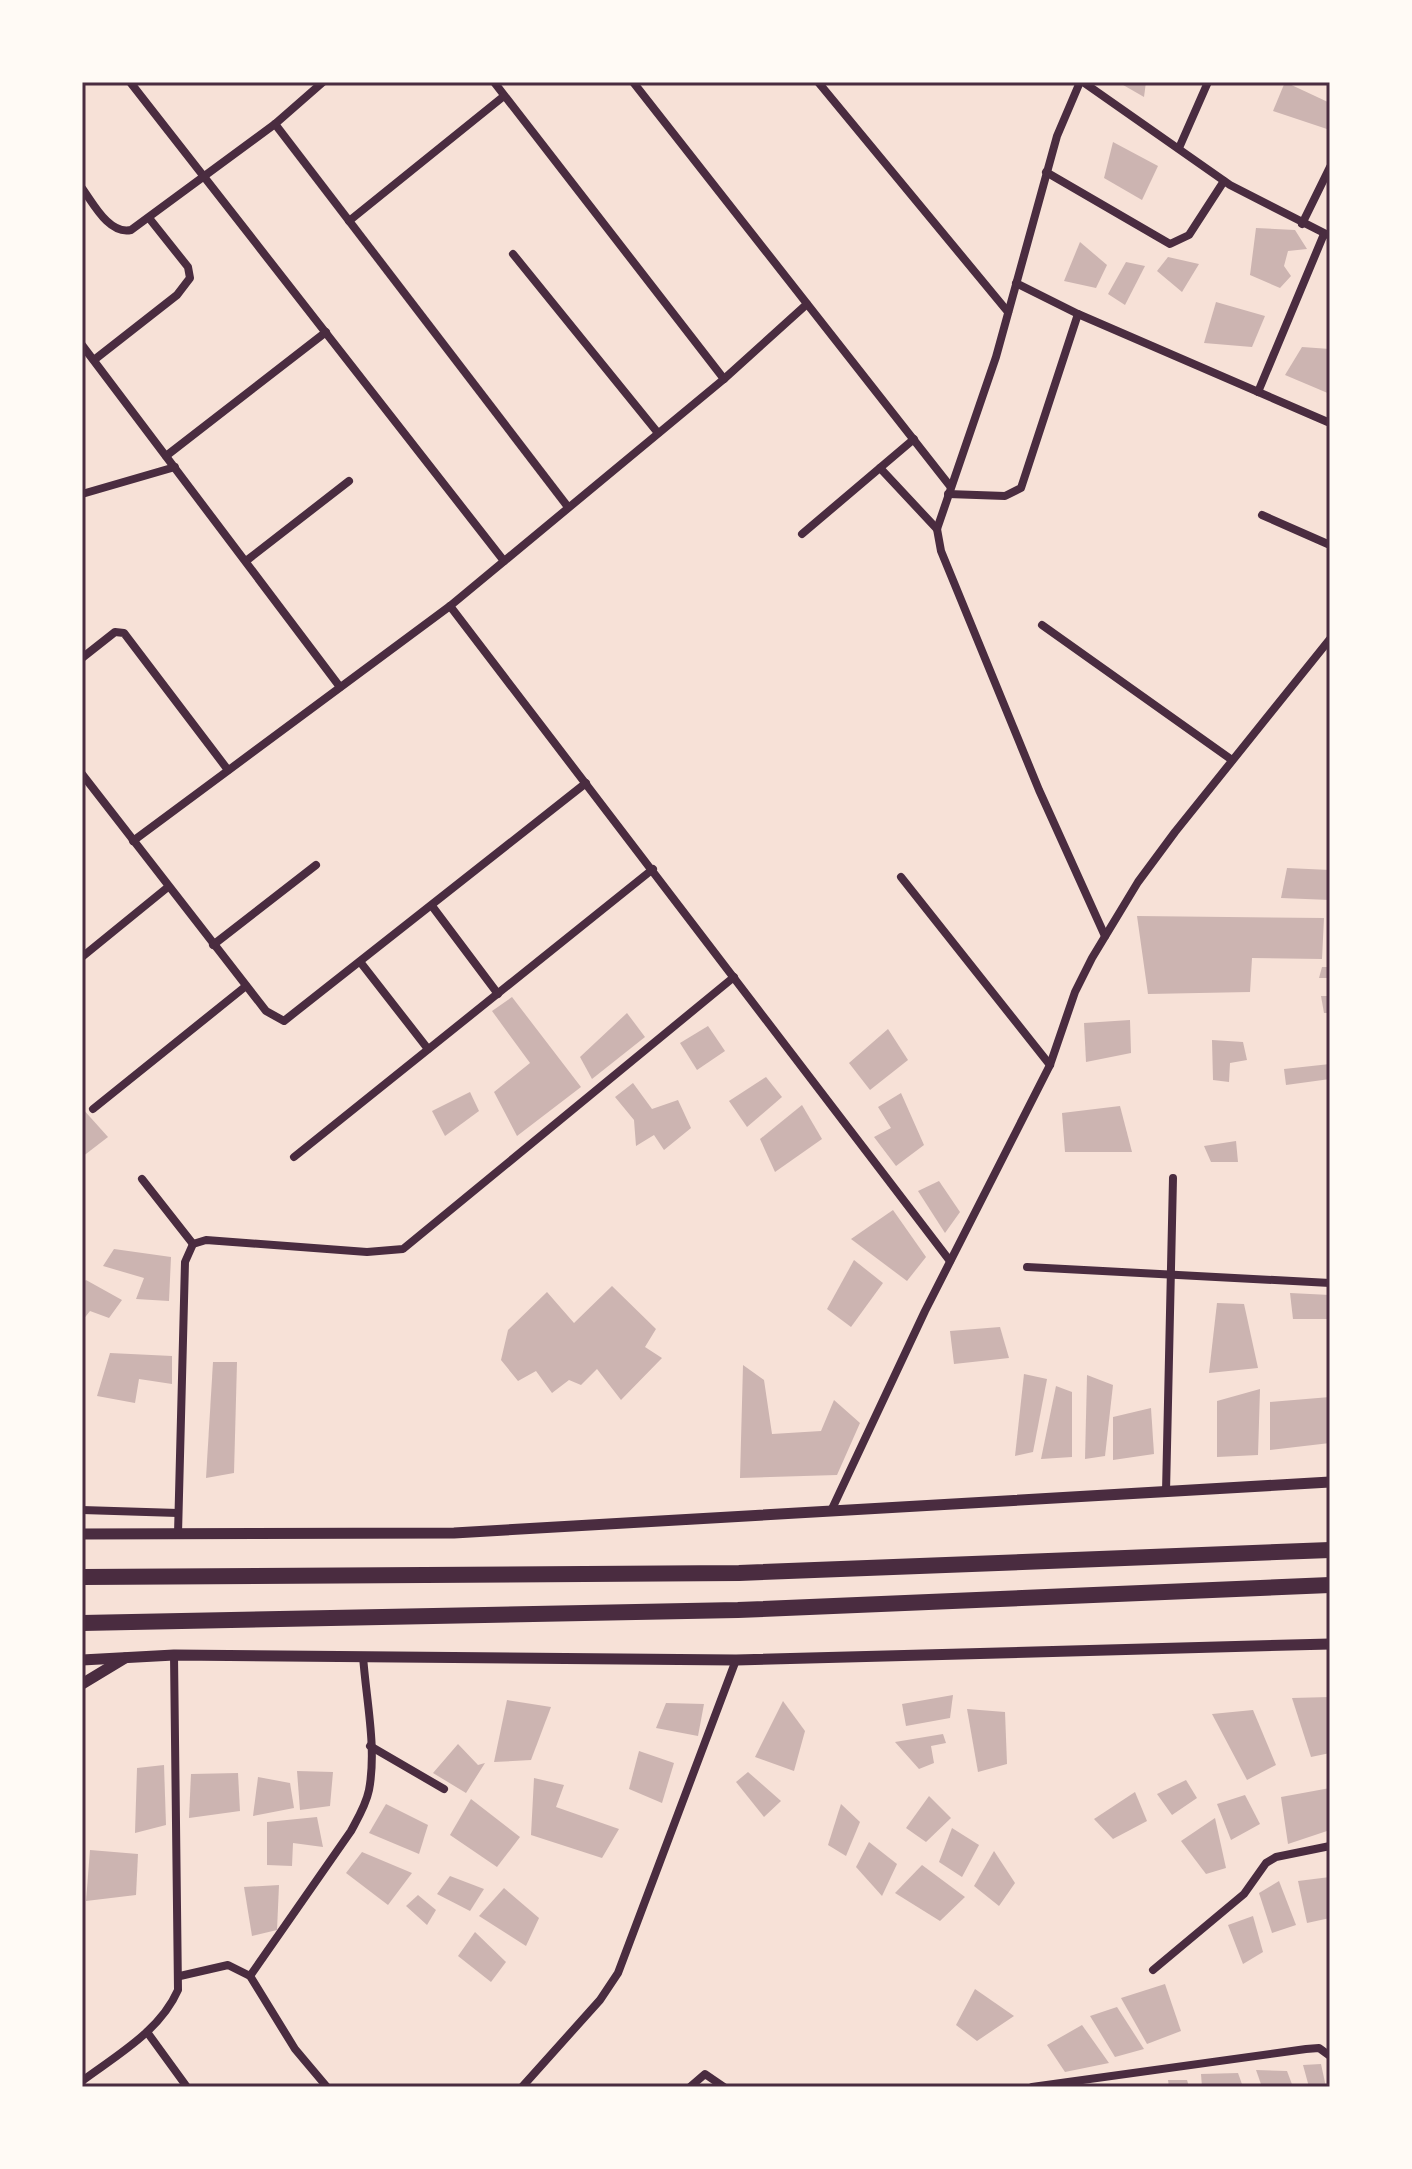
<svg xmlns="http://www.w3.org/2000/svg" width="1412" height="2169" font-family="Jost,sans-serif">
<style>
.building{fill:#ccb4b1}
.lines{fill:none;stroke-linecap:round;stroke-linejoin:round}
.minor{stroke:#4a2c40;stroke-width:8}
.tertiary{stroke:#4a2c40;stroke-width:11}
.trunk{stroke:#4a2c40;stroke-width:16}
.neatline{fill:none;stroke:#4a2c40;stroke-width:3}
</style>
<rect width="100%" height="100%" fill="#f7e1d7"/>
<g class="building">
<path d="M1118 82H1146L1144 97Z"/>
<path d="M1285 82 1330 103 1327 129 1273 111Z"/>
<path d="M1113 142 1158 166 1142 200 1104 178Z"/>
<path d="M1256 228 1295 230 1307 249 1288 251 1284 266 1291 276 1280 288 1250 275Z"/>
<path d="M1080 242 1107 265 1096 288 1064 281Z"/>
<path d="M1168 257 1199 264 1182 292 1157 271Z"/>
<path d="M1126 262 1145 266 1125 305 1108 294Z"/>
<path d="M1216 302 1265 316 1252 347 1204 343Z"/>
<path d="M1302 347 1330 349V394L1285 375Z"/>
<path d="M1287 868 1330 870V900L1281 898Z"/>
<path d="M1137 916 1324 918 1322 959 1252 958 1250 992 1148 994Z"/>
<path d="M1322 967H1330V978H1319Z"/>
<path d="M1321 996H1330V1013H1324Z"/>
<path d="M512 997 581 1087 517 1136 494 1092 530 1063 492 1011Z"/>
<path d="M627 1013 645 1037 592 1079 580 1057Z"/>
<path d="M1130 1020 1131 1053 1086 1062 1084 1023Z"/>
<path d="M708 1026 725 1051 697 1070 680 1043Z"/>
<path d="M888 1029 908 1060 870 1090 849 1063Z"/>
<path d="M1212 1040 1243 1042 1247 1060 1230 1063 1229 1082 1213 1080Z"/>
<path d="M1330 1064V1079L1286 1085 1284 1069Z"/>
<path d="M766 1077 782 1097 747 1127 729 1101Z"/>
<path d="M633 1083 652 1109 678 1100 691 1128 664 1150 654 1135 636 1146 634 1120 615 1097Z"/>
<path d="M470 1092 479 1111 445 1136 432 1111Z"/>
<path d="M901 1093 924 1145 896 1166 874 1137 891 1128 878 1107Z"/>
<path d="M802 1105 822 1139 775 1172 760 1139Z"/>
<path d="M1120 1106 1132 1152H1065L1062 1113Z"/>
<path d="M82 1108 108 1137 82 1157Z"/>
<path d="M1236 1141 1238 1162H1211L1204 1146Z"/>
<path d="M939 1181 960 1212 945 1233 918 1191Z"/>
<path d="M893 1210 926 1257 907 1281 851 1239Z"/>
<path d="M114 1249 171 1257 169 1301 136 1299 144 1278 103 1266Z"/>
<path d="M854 1260 883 1283 851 1327 827 1309Z"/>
<path d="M86 1280 122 1300 109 1318 90 1311 82 1321V1283Z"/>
<path d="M612 1286 656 1329 645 1347 662 1358 621 1400 597 1369 581 1385 569 1380 552 1393 536 1371 518 1381 501 1360 508 1330 547 1292 574 1323Z"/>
<path d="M1290 1293 1330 1295V1319H1293Z"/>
<path d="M1217 1303 1244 1304 1258 1368 1209 1373Z"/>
<path d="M1000 1327 1009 1358 954 1364 950 1331Z"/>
<path d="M110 1353 172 1356V1384L139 1379 135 1403 97 1396Z"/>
<path d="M213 1362H237L234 1473 206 1478Z"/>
<path d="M743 1365 764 1380 772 1434 821 1431 834 1400 860 1423 837 1475 740 1478Z"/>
<path d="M1024 1374 1047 1379 1033 1452 1015 1456Z"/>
<path d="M1087 1375 1113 1385 1105 1456 1085 1459Z"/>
<path d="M1056 1386 1072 1392V1457L1041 1459Z"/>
<path d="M1260 1389 1258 1455 1217 1457V1401Z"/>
<path d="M1330 1397V1443L1270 1450V1402Z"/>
<path d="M1151 1408 1154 1454 1113 1460V1417Z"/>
<path d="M953 1695 950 1718 906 1726 902 1704Z"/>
<path d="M1330 1697V1753L1311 1757 1292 1698Z"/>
<path d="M507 1700 551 1707 531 1760 494 1762Z"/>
<path d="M783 1701 805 1731 794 1771 755 1757Z"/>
<path d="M666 1703 704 1704 698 1736 656 1728Z"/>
<path d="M967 1709 1005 1712 1007 1764 978 1772Z"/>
<path d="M1253 1710 1276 1765 1247 1780 1212 1714Z"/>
<path d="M943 1734 946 1743 931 1746 934 1763 919 1769 895 1742Z"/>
<path d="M458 1744 478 1765 485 1763 466 1793 433 1773Z"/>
<path d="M639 1751 674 1763 662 1803 629 1789Z"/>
<path d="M164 1765 166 1825 135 1833 137 1768Z"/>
<path d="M297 1771 333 1772 330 1806 300 1810Z"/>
<path d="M748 1772 781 1801 764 1817 736 1782Z"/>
<path d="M238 1773 240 1811 189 1818 191 1774Z"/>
<path d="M258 1777 290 1783 294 1808 253 1816Z"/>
<path d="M534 1778 564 1785 556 1807 619 1829 602 1858 531 1835Z"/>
<path d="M1186 1780 1197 1798 1172 1815 1157 1794Z"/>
<path d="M1330 1788V1830L1288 1844 1281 1797Z"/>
<path d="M1135 1792 1147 1821 1113 1839 1094 1819Z"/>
<path d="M1245 1795 1260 1824 1231 1840 1217 1804Z"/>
<path d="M929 1796 951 1818 926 1842 906 1828Z"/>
<path d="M471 1799 520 1837 497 1867 450 1835Z"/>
<path d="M386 1804 428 1825 419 1854 369 1833Z"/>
<path d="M841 1804 860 1822 846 1856 828 1845Z"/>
<path d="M317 1817 323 1847 293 1843 292 1866 267 1865V1822Z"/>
<path d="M1215 1818 1226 1868 1206 1874 1181 1841Z"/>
<path d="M952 1828 979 1845 962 1877 939 1862Z"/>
<path d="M869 1842 897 1864 882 1896 856 1867Z"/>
<path d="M90 1850 138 1854 136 1895 86 1901Z"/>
<path d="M994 1851 1015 1883 999 1906 974 1886Z"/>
<path d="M362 1852 412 1873 388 1905 346 1873Z"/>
<path d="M922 1865 965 1897 940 1921 895 1893Z"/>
<path d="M450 1876 484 1889 470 1911 437 1894Z"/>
<path d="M1330 1877V1918L1307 1923 1298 1881Z"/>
<path d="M1279 1881 1296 1925 1272 1933 1259 1893Z"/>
<path d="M279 1885 277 1930 252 1936 244 1887Z"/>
<path d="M504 1888 539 1918 526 1946 479 1916Z"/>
<path d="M418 1895 436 1910 427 1925 406 1906Z"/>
<path d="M1253 1916 1263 1952 1243 1964 1228 1925Z"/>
<path d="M475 1932 506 1962 491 1982 458 1956Z"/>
<path d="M1165 1984 1181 2031 1147 2044 1121 1998Z"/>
<path d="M975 1989 1014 2016 977 2041 956 2025Z"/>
<path d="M1117 2007 1144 2049 1115 2057 1090 2016Z"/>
<path d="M1082 2025 1109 2063 1065 2072 1047 2045Z"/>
<path d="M1321 2064 1326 2087H1309L1303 2065Z"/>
<path d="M1256 2070 1287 2071 1293 2087H1262Z"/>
<path d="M1238 2073 1243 2087H1202L1201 2074Z"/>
<path d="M1168 2080H1187L1189 2087H1169Z"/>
</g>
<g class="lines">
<g class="minor">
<path d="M130 82 504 561"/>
<path d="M494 82 724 379"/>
<path d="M633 82 950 486"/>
<path d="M818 82 1008 312"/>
<path d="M1080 82 1057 136 996 357 937 529 941 551 1039 790 1105 936"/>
<path d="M1083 82 1230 185 1330 236"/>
<path d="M275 124 568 507"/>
<path d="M1179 148 1208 82"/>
<path d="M1046 172 1170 244 1189 235 1224 181"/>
<path d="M82 188C93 203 109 235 131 230L275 124 323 82"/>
<path d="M349 221 504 96"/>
<path d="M1302 224 1330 167"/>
<path d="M513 254 658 433"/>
<path d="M1016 283 1078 314 1330 423"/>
<path d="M82 345 340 687"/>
<path d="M94 360 177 295 190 278 188 267 149 218"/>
<path d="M1258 392 1324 234"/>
<path d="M166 456 326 332"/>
<path d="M880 468 937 529"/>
<path d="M82 494 175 467"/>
<path d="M948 494 1005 496 1021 488 1078 314"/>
<path d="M1262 515 1330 545"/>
<path d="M802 534 914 439"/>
<path d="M246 561 349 481"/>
<path d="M450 606 950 1261"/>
<path d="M1042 625 1232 760"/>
<path d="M82 658 115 632 124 633 228 770"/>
<path d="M82 774 266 1011 284 1021 586 783"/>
<path d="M133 841 450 606 724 379 807 304"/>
<path d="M901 877 1050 1065"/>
<path d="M432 906 498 994"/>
<path d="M213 945 316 865"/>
<path d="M82 957 168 887"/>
<path d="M361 963 428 1049"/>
<path d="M93 1109 246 986"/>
<path d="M294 1157 653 869"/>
<path d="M142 1179 193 1244"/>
<path d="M1027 1267 1330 1283"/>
<path d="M1166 1492 1173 1178"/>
<path d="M82 1510 178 1513"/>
<path d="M831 1511 925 1311 1050 1065 1075 992 1092 958 1138 882 1175 832 1330 639"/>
<path d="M178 1534 185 1262 193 1244 206 1240 367 1252 403 1249 734 977"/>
<path d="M370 1746 444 1789"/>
<path d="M1153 1970 1244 1894 1266 1863 1276 1857 1330 1846"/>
<path d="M180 1976 228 1965 250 1976 295 2049 327 2087"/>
<path d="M250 1976 351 1831C358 1818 366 1805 369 1790 377 1748 366 1699 363 1656"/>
<path d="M147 2032 187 2087"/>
<path d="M82 2081C117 2055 160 2031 178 1990L174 1655"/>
<path d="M522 2087 600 2000 618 1973 736 1660"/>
<path d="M690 2087 705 2074 724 2087"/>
<path d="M1032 2087 1306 2049 1319 2048 1330 2056"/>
</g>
<g class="tertiary">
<path d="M82 1534 454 1533 1330 1482"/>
<path d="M82 1660 174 1655 736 1660 1330 1644"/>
<path d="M82 1684 125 1658"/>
</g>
<g class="trunk">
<path d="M82 1577 739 1573 1330 1550"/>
<path d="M82 1623 738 1610 1330 1585"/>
</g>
</g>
<rect width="1412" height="2169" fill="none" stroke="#fffaf5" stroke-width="168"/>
<rect x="84" y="84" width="1244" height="2001" class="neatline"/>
</svg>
